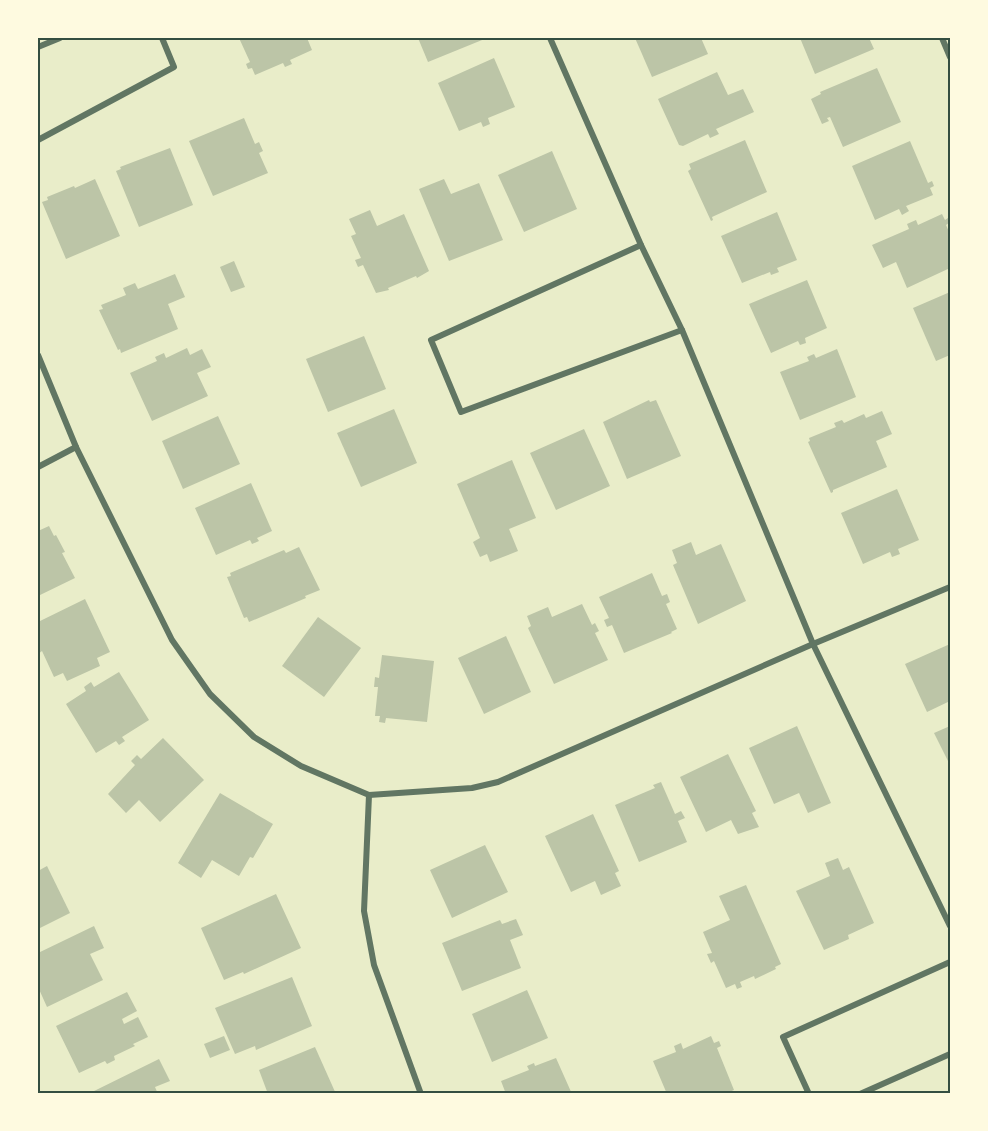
<svg xmlns="http://www.w3.org/2000/svg" width="988" height="1131" font-family="Mulish,sans-serif">
<style>
.building{fill:#bcc5a7}
.lines{fill:none;stroke-linecap:round;stroke-linejoin:round}
.minor{stroke:#617663;stroke-width:6}
.neatline{fill:none;stroke:#344e41;stroke-width:2}
</style>
<rect width="100%" height="100%" fill="#e9edc9"/>
<g class="building">
<path d="M239 38H307L312 50 290 60 292 64 285 67 283 63 255 75 252 68 248 69 246 64 250 62Z"/>
<path d="M418 38H487L428 62Z"/>
<path d="M635 38H701L708 54 652 77Z"/>
<path d="M800 38H869L874 49 815 74Z"/>
<path d="M494 58 515 107 488 118 490 124 483 127 481 122 459 131 438 83Z"/>
<path d="M877 68 901 122 843 147 830 117 827 118 829 121 822 124 811 99 821 94 820 92Z"/>
<path d="M717 72 728 95 743 89 754 112 716 129 719 134 710 138 708 134 683 146 679 145 658 99Z"/>
<path d="M244 118 255 144 259 142 263 151 259 153 268 173 213 196 189 141Z"/>
<path d="M745 140 767 192 712 217 713 220 711 221 688 171 691 169 689 164Z"/>
<path d="M910 141 928 183 932 181 934 186 930 188 933 195 906 206 909 211 902 215 899 209 875 220 852 166Z"/>
<path d="M170 148 193 205 139 227 116 171 121 169 120 167Z"/>
<path d="M552 151 577 209 524 232 498 175Z"/>
<path d="M95 179 120 236 66 259 42 202 48 200 47 197 74 186 75 188Z"/>
<path d="M444 179 451 194 479 183 503 240 449 261 419 189Z"/>
<path d="M370 210 377 226 404 214 429 271 417 278 416 276 388 288 389 290 376 293 363 265 358 267 355 260 361 258 351 236 356 234 349 219Z"/>
<path d="M777 212 797 260 777 268 779 272 771 275 770 272 742 283 721 236Z"/>
<path d="M942 214 945 220 948 218 950 222 946 225 950 234V268L907 288 896 262 883 268 872 245 909 229 907 224 916 220 918 225Z"/>
<path d="M234 261 245 287 231 292 220 267Z"/>
<path d="M175 274 185 297 168 304 178 329 121 353 120 349 118 350 99 310 103 309 101 305 126 295 123 288 135 283 138 289Z"/>
<path d="M807 280 827 328 805 338 806 343 800 345 798 341 771 353 749 304Z"/>
<path d="M950 292V355L936 361 913 308Z"/>
<path d="M364 336 386 389 328 412 306 359Z"/>
<path d="M187 348 190 355 202 349 211 367 197 373 208 396 152 421 130 373 157 361 155 357 164 353 166 358Z"/>
<path d="M837 349 856 397 800 420 780 372 809 361 807 357 814 354 816 358Z"/>
<path d="M649 400 650 402 656 400 681 456 627 479 603 422Z"/>
<path d="M394 409 417 463 361 487 337 433Z"/>
<path d="M882 411 892 434 876 441 887 467 833 490V492L831 493 808 442 810 441 809 438 836 427 834 423 842 420 844 423 864 414 866 418Z"/>
<path d="M218 416 240 464 183 489 162 441Z"/>
<path d="M584 429 610 486 556 510 530 453Z"/>
<path d="M512 460 536 518 509 529 518 551 490 562 487 554 480 557 473 542 480 538 457 484Z"/>
<path d="M251 483 272 531 257 538 259 541 252 544 250 540 216 555 195 508Z"/>
<path d="M897 489 919 540 898 549 900 554 892 557 890 552 863 564 841 513Z"/>
<path d="M49 526 54 536 56 535 65 552 62 553 75 578 38 596V531Z"/>
<path d="M691 542 696 555 721 544 746 601 698 624 673 565 677 563 672 550Z"/>
<path d="M299 547 320 590 305 596 306 598 249 622 247 617 244 618 227 577 231 576 230 573 284 550 286 553Z"/>
<path d="M652 573 662 596 667 594 670 602 666 604 677 629 671 632 672 633 624 653 612 625 607 627 604 620 609 618 599 597Z"/>
<path d="M85 599 110 652 97 658 100 666 67 681 63 673 54 677 42 651 38 654V622Z"/>
<path d="M582 604 592 625 595 623 599 631 595 633 608 660 554 684 528 628 531 626 527 616 548 607 552 617Z"/>
<path d="M318 617 361 648 324 697 282 666Z"/>
<path d="M506 636 531 692 484 714 458 658Z"/>
<path d="M950 644V701L927 712 905 664Z"/>
<path d="M382 655 434 661 427 722 386 718 385 723 379 722 380 716H375L378 687H374L375 677 379 678Z"/>
<path d="M119 672 149 720 122 737 125 741 119 745 116 741 96 753 66 704 86 691 84 687 91 682 94 687Z"/>
<path d="M797 726 831 803 808 813 799 793 774 804 749 748Z"/>
<path d="M950 726V765L934 733Z"/>
<path d="M163 738 204 780 160 822 139 800 126 813 108 794 135 765 131 761 137 755 141 759Z"/>
<path d="M728 754 756 811 752 813 759 827 738 834 731 820 706 832 680 777Z"/>
<path d="M661 782 675 814 681 811 685 818 678 821 687 842 639 862 615 805 655 788 653 785Z"/>
<path d="M220 793 273 824 253 858 250 857 239 876 212 860 201 878 178 863Z"/>
<path d="M593 814 619 871 615 873 621 886 601 895 595 881 571 892 545 836Z"/>
<path d="M485 845 508 892 452 918 430 870Z"/>
<path d="M838 858 843 870 849 867 874 923 848 935 849 939 824 950 796 891 830 876 825 863Z"/>
<path d="M47 866 70 913 38 929V871Z"/>
<path d="M746 885 781 964 775 967 776 969 755 979 754 976 740 982 742 987 737 989 735 984 726 988 714 961 711 963 707 954 712 953 703 932 730 920 719 896Z"/>
<path d="M276 894 301 948 244 974 243 972 224 980 201 928Z"/>
<path d="M516 919 523 935 510 940 521 968 462 991 442 943 500 920 502 924Z"/>
<path d="M94 926 104 948 90 954 103 980 47 1007 38 987V953Z"/>
<path d="M292 977 312 1026 256 1050 255 1046 235 1054 215 1008Z"/>
<path d="M527 990 548 1038 492 1062 472 1014Z"/>
<path d="M127 992 137 1011 122 1019 124 1024 138 1017 148 1037 133 1044 135 1046 114 1056 115 1060 107 1064 105 1061 79 1073 56 1026Z"/>
<path d="M224 1036 230 1050 210 1058 204 1044Z"/>
<path d="M711 1036 714 1043 719 1041 721 1046 717 1048 734 1090 725 1094H667L653 1061 676 1052 674 1046 681 1043 683 1049Z"/>
<path d="M315 1047 336 1094H268L259 1070Z"/>
<path d="M556 1058 572 1094H506L501 1081 529 1070 527 1066 534 1063 535 1066Z"/>
<path d="M159 1059 170 1081 155 1087 158 1094H88Z"/>
</g>
<g class="lines">
<g class="minor">
<path d="M550 38 641 245 682 330 813 644 950 926"/>
<path d="M942 38 950 57"/>
<path d="M38 47 60 38"/>
<path d="M38 140 174 67 162 38"/>
<path d="M641 245 431 340 461 412 682 330"/>
<path d="M38 355 76 447 172 640 210 694 254 737 301 766 369 795 364 911 374 965 421 1094"/>
<path d="M38 467 76 447"/>
<path d="M369 795 472 788 498 782 813 644 950 587"/>
<path d="M809 1094 783 1037 950 962"/>
<path d="M860 1094 950 1054"/>
</g>
</g>
<rect width="988" height="1131" fill="none" stroke="#fefae0" stroke-width="78"/>
<rect x="39" y="39" width="910" height="1053" class="neatline"/>
</svg>
